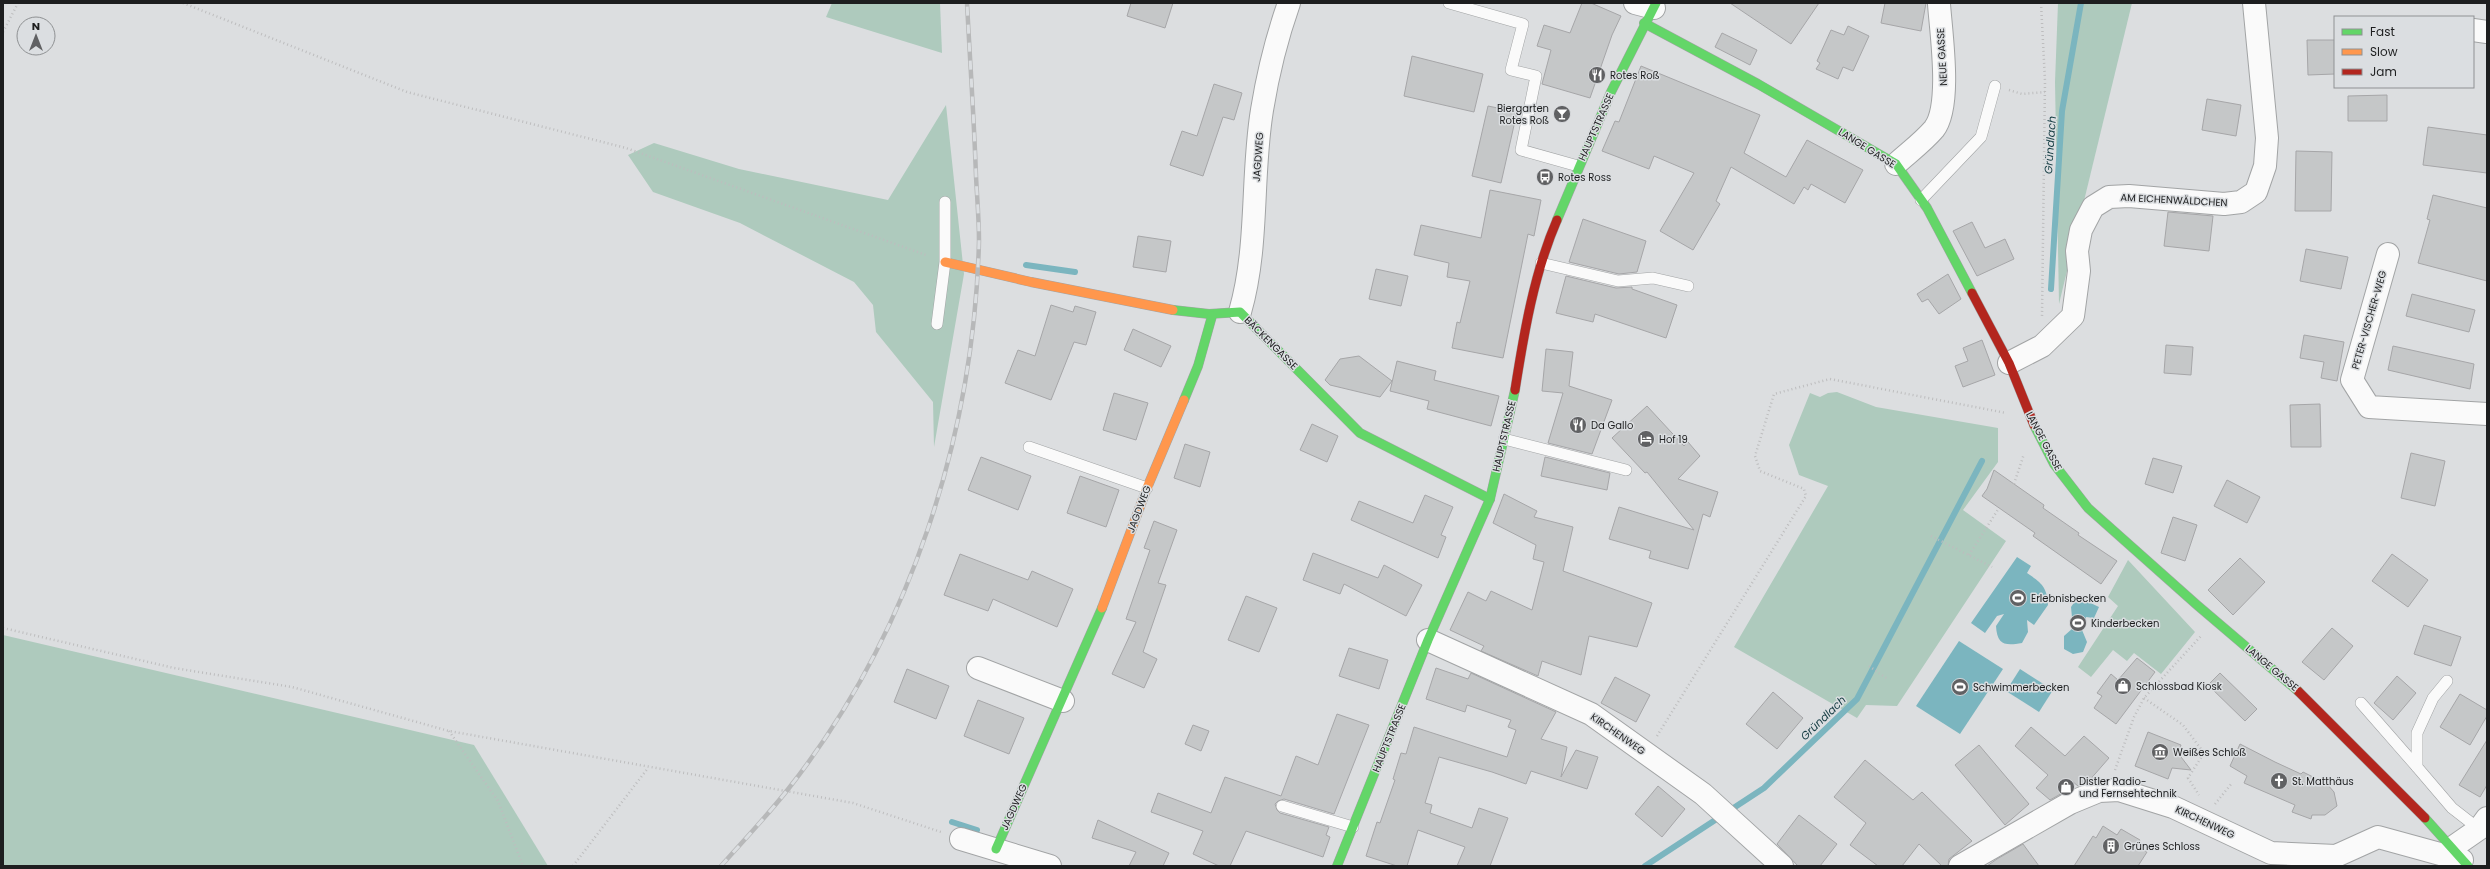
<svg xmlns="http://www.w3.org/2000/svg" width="2490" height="869" font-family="Poppins,sans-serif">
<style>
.green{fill:#aecabd}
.water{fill:#7bb5bf}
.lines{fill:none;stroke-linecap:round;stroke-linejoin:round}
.stream{stroke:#7bb5bf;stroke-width:6}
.building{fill:#c5c7c8;stroke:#a6a6a8}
.lane-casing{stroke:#a2a4a5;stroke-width:12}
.street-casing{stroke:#a2a4a5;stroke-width:24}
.fast-casing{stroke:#a2a4a5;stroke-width:10}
.slow-casing{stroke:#a2a4a5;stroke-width:10}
.jam-casing{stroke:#a2a4a5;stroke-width:10}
.path{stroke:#bdbdbe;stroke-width:2.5;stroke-dasharray:1 3;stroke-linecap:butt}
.lane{stroke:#fafafa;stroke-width:11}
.street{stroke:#fafafa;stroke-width:22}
.fast{stroke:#63d668;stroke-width:9}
.slow{stroke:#ff974d;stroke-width:9}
.jam{stroke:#b3261e;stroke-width:9}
.rail-casing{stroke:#b7b8b9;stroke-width:4.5}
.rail{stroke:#dbdee1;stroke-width:3;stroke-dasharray:9;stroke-linecap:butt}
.labels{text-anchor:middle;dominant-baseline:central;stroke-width:3;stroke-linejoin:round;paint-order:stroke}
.street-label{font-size:10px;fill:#1d1e1f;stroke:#dbdee1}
.poi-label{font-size:10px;fill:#1d1e1f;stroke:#dbdee1;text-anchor:start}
.water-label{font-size:11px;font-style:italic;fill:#173e44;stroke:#dbdee1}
</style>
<rect width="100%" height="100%" fill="#dcdee0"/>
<g class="green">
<path d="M832 3H940L942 53 826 17Z"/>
<path d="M2058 3H2132L2059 304 2055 82Z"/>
<path d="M946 105 964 274 934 447 933 402 876 332 873 305 854 282 740 223 653 192 628 155 654 143 739 169 888 200Z"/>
<path d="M1837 392 1876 407 1998 428V462L1963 510 2006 541 1897 706 1866 705 1857 718 1734 647 1828 486 1799 475 1789 445 1810 393 1820 397 1828 393Z"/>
<path d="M2128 560 2195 632 2161 674 2134 653 2127 661 2113 650 2091 677 2078 667 2118 606 2108 597Z"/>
<path d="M3 635 474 745 548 866H3Z"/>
</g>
<g class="water">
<path d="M2017 557 2031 566 2027 573C2042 583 2047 587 2048 605L2034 625 2027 620 2028 632 2022 643C2005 646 1997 645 1996 626L2004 614 1997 616 1985 633 1971 623Z"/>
<path d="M2078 597 2099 607 2094 618 2086 617 2082 630 2087 642 2083 652 2073 654 2064 649V636L2073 628 2071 607Z"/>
<path d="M1959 641 2003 669 1960 734 1916 706Z"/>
<path d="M2020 669 2053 690 2039 712 2006 691Z"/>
</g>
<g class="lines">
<g class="stream">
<path d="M1026 265 1075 272"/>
<path d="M2051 289 2062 111 2081 3"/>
<path d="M952 822 977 830"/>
<path d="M1645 866 1764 788 1857 699 1982 461"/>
</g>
</g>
<g class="building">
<path d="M1131 3H1173L1165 28 1127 16Z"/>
<path d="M1582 3H1591L1621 16 1612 35 1590 98 1542 84 1551 50 1537 46 1544 25 1570 33Z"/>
<path d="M1730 3H1819L1791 44Z"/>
<path d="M1885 3H1926L1921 31 1881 23Z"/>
<path d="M1848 26 1869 36 1853 71 1843 67 1838 79 1816 69 1820 63 1817 61 1831 30 1844 35Z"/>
<path d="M1722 33 1757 50 1750 65 1715 47Z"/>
<path d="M2307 40H2335V74L2308 75Z"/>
<path d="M1412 56 1483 74 1474 112 1404 96Z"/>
<path d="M1641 66 1760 115 1744 153 1786 177 1807 140 1863 170 1845 203 1811 184 1808 190 1804 187 1794 204 1731 167 1716 201 1720 204 1693 250 1660 231 1694 173 1654 156 1649 169 1602 151 1615 121 1619 122Z"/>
<path d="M1214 84 1242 93 1234 120 1223 117 1203 176 1170 165 1182 131 1197 136Z"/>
<path d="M2387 95V121H2348V96Z"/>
<path d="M2207 99 2241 105 2236 136 2202 130Z"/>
<path d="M1488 106 1517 112 1501 183 1472 176Z"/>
<path d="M2428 127 2487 135V173L2423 165Z"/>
<path d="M2296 151 2332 152 2331 211H2295Z"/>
<path d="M1490 190 1541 200 1534 236 1528 234 1503 358 1452 348 1457 322 1460 323 1470 281 1447 277 1449 263 1414 255 1421 225 1481 238Z"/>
<path d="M2433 195 2487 208V281L2418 263 2430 220 2427 219Z"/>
<path d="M2168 212 2213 216 2209 251 2164 246Z"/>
<path d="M1583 219 1646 241 1637 272 1619 274 1569 262Z"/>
<path d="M1972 222 1985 248 2005 239 2014 259 1977 276 1953 231Z"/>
<path d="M1138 236 1171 241 1166 272 1133 267Z"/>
<path d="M2306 249 2348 257 2341 289 2300 281Z"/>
<path d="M1376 269 1408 276 1401 306 1369 299Z"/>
<path d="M1948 274 1961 299 1939 314 1928 299 1922 302 1917 294Z"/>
<path d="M1566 276 1616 288 1632 287V289L1677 305 1666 338 1595 314 1593 322 1556 313Z"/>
<path d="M2412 294 2475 310 2469 332 2406 316Z"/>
<path d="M1051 305 1073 312 1075 306 1096 312 1086 345 1074 342 1051 400 1005 383 1018 350 1035 356Z"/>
<path d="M1133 329 1171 346 1161 367 1124 350Z"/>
<path d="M2304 335 2344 342 2337 381 2321 378 2324 362 2300 358Z"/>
<path d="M1982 340 1995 375 1963 387 1955 366 1968 361 1963 348Z"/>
<path d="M2166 345 2193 347 2191 375 2164 373Z"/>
<path d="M2393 346 2474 364 2470 389 2388 370Z"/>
<path d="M1546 349 1573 352 1569 386 1612 400 1592 454 1548 443 1563 393 1542 391Z"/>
<path d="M1359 356 1392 381 1380 397 1330 385 1325 380 1340 359Z"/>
<path d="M1397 361 1436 371 1434 380 1499 396 1491 426 1427 409 1429 401 1390 391Z"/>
<path d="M1114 393 1148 403 1136 440 1103 430Z"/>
<path d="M2320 404 2321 447H2291L2290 405Z"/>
<path d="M1647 406 1684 446 1688 442 1700 456 1678 479 1718 492 1710 517 1703 514 1688 569 1649 558 1651 551 1609 539 1619 507 1694 530 1647 472 1645 473 1612 438Z"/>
<path d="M1312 424 1338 436 1327 462 1300 450Z"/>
<path d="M1185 444 1210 452 1200 487 1174 478Z"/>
<path d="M2411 453 2445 461 2435 506 2401 498Z"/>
<path d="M981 457 1031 476 1018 510 968 490Z"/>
<path d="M1545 457 1610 473 1607 490 1541 476Z"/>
<path d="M2153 458 2182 466 2173 493 2145 484Z"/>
<path d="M1994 470 2044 505 2043 508 2079 533 2078 535 2117 561 2101 584 2033 536 2035 533 1982 496 1987 489Z"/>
<path d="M1080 476 1119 490 1106 527 1067 513Z"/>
<path d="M2227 480 2260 497 2247 523 2214 506Z"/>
<path d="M1504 494 1537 511 1534 517 1573 527 1563 571 1652 603 1637 647 1589 636 1581 675 1542 661 1538 676 1481 651 1484 646 1450 630 1468 592 1486 601 1491 591 1532 610 1544 562 1533 559 1536 545 1493 523Z"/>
<path d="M1425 495 1453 507 1441 535 1446 537 1438 558 1351 520 1359 501 1413 523Z"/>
<path d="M2173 517 2197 525 2185 561 2161 553Z"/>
<path d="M1154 521 1177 530 1158 583 1166 585 1143 652 1157 659 1144 688 1112 674 1136 622 1126 619 1150 550 1144 548Z"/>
<path d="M1313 553 1378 578 1384 565 1422 585 1406 616 1344 584 1340 594 1303 580Z"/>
<path d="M960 554 1028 580 1032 571 1073 589 1057 627 993 599 988 611 944 595Z"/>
<path d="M2392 554 2428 580 2408 607 2372 581Z"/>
<path d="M2240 558 2265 582 2233 615 2208 590Z"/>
<path d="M1246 596 1277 608 1259 652 1228 640Z"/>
<path d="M2424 625 2461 637 2451 666 2414 654Z"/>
<path d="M2332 628 2353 646 2324 680 2302 662Z"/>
<path d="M1349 648 1388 660 1379 689 1339 676Z"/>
<path d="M2137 658 2155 672 2116 724 2094 708 2102 696 2097 693 2111 674 2118 680Z"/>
<path d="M1436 668 1468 679 1471 673 1556 712 1541 739 1567 747 1561 777 1576 750 1598 757 1587 789 1531 771 1526 784 1492 772 1439 757 1425 803 1432 805 1430 813 1472 828 1479 808 1508 818 1490 866H1457L1465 847 1418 830 1407 866H1397L1366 856 1377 822 1380 823 1395 780 1393 779 1401 753 1406 754 1414 727 1507 757 1516 730 1508 727 1511 720 1467 705 1465 712 1426 699Z"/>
<path d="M907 669 949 686 936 719 894 702Z"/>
<path d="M2220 673 2257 709 2245 721 2208 685Z"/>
<path d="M2397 676 2416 693 2393 720 2374 703Z"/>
<path d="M1615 677 1650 695 1636 722 1601 703Z"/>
<path d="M1773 692 1803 718 1777 749 1746 724Z"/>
<path d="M2460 694 2487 710V716L2470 745 2440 727Z"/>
<path d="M978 700 1024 718 1009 754 964 736Z"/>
<path d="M1337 714 1369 725 1334 814 1284 799 1278 801 1275 804 1277 810 1280 813 1329 827 1326 835 1330 837 1323 857 1246 831 1230 866H1219L1193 854 1203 831 1151 812 1158 793 1211 813 1225 777 1281 796 1296 756 1318 765Z"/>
<path d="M1193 725 1209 731 1201 751 1185 744Z"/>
<path d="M2031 727 2065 756 2084 736 2109 758 2088 782 2078 786 2073 782 2064 792 2050 800 2036 788 2048 775 2015 746Z"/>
<path d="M2148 732 2181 745 2178 753 2191 770 2172 768 2168 779 2135 766Z"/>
<path d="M2487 740V785L2480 797 2459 785Z"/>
<path d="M2240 744 2275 762 2301 774 2303 772 2327 784 2334 792 2337 806 2325 815H2312L2311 819 2292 812 2295 805 2244 783 2247 776 2230 766Z"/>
<path d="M1979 745 2029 804 2005 825 1955 765Z"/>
<path d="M1865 760 1913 800 1922 792 1972 841 1949 859 1948 866H1942L1919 844 1902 866H1878L1850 845 1866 823 1834 797Z"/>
<path d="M1658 786 1685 809 1662 837 1635 814Z"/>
<path d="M1799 815 1837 844 1820 866H1798L1777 844Z"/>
<path d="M1098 820 1169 853 1163 866H1129L1136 852 1092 838Z"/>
<path d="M2103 826 2117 835 2121 829 2140 840 2136 846 2147 852 2138 866H2074L2093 836 2096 838Z"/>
<path d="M2023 844 2039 866H1987L1997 859Z"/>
</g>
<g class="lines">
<g class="lane-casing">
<g id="lane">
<path d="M1449 3 1523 24 1511 70 1536 76 1521 150 1578 166"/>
<path d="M1921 200 1981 137 1995 86"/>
<path d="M1541 263 1618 281 1653 278 1688 286"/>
<path d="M937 324 945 262V202"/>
<path d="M1504 439 1626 470"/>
<path d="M1029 447 1147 488"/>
<path d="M2447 681 2433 698 2417 733V767L2452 808 2479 829"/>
<path d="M2361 703 2417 767"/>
<path d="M1282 806 1353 827"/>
</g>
</g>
<g class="street-casing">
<g id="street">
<path d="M1635 3 1654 8"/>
<path d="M2473 30 2487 32"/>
<path d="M1896 164C1908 153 1923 142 1934 129 1952 106 1941 33 1939 4"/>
<path d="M2388 254 2352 380 2369 407 2487 414"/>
<path d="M1240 312C1259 246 1251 177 1262 110 1268 73 1277 37 1289 3"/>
<path d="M2009 363 2042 346 2073 316 2079 271 2077 251 2081 230 2093 207 2109 197 2129 196 2224 204 2241 202 2256 192 2265 166 2267 138 2254 3"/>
<path d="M1428 640 1591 714 1703 794 1782 866"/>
<path d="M978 668 1063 701"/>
<path d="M961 839 1050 866"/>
<path d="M2453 847 2479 829 2487 818"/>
<path d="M1960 866 2070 803 2099 791 2119 790 2173 807 2271 853 2336 856 2378 837 2462 860"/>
</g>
</g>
<g class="fast-casing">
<g id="fast">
<path d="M1644 23 1758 84 1896 164 1927 208 1972 293"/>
<path d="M1557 220 1611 92 1656 3"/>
<path d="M1173 310 1209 314 1240 312 1360 433 1490 499"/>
<path d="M1184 400 1198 366 1212 316"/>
<path d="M2034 425 2054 464 2088 508 2197 605 2298 691"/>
<path d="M2425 818 2468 866"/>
<path d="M996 849 1102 608"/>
<path d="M1337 866 1428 640 1490 499 1515 390"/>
</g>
</g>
<g class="slow-casing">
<g id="slow">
<path d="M945 262 1031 282 1173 310"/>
<path d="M1102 608 1147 488 1184 400"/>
</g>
</g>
<g class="jam-casing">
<g id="jam">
<path d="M1972 293 2009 363 2034 425"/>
<path d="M1515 390C1524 333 1534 273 1557 220"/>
<path d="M2298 691 2425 818"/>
</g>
</g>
<g class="path">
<path d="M183 3 407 92 626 148 926 255"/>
<path d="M2041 3 2045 81 2042 316"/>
<path d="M3 32 18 3"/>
<path d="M2009 90 2022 94 2045 92"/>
<path d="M2014 484 2024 454"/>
<path d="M1931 536 1992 567"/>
<path d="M1969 555 1999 508"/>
<path d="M3 628 174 668 292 687 449 731 853 803 941 832"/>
<path d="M1869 666 1886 678"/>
<path d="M2144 698 2183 725 2204 753 2188 778 2199 795"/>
<path d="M449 731 498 801 523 866"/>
<path d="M1657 736 1806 496 1804 489 1760 471 1755 456 1774 394 1830 379 2006 413"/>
<path d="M2115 770 2134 717 2144 698 2201 636"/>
<path d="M2215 804 2232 783"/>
<path d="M573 866 648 768"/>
</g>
<use href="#lane" class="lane"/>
<use href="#street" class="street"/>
<use href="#fast" class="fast"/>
<use href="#slow" class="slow"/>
<use href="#jam" class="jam"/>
<g class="rail-casing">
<path id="rail" d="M721 866C744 840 768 815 789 788 910 634 974 436 979 241 979 219 977 197 976 176 974 118 970 61 967 3"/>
</g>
<use href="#rail" class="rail"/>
</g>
<defs>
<g id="restaurant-disc" transform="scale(0.9)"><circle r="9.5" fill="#606163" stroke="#dbdee1"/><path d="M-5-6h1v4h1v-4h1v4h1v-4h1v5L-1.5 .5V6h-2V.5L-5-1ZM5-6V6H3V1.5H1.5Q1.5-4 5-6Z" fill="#fff"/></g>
<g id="bar-disc" transform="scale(0.9)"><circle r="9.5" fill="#606163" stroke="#dbdee1"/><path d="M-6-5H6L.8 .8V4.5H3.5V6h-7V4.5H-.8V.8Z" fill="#fff"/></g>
<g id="bus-disc" transform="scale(0.9)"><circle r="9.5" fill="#606163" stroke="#dbdee1"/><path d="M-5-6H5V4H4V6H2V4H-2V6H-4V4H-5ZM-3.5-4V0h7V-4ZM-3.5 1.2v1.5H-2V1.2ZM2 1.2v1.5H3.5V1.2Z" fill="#fff"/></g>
<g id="hotel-disc" transform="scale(0.9)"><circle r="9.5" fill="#606163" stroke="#dbdee1"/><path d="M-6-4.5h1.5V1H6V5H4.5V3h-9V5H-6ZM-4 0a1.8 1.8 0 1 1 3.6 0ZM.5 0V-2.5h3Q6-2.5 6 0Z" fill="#fff"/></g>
<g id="stadium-disc" transform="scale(0.9)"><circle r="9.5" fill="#606163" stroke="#dbdee1"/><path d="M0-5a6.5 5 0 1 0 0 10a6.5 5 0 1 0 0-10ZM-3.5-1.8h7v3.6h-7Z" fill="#fff"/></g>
<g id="shop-disc" transform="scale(0.9)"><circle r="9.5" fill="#606163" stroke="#dbdee1"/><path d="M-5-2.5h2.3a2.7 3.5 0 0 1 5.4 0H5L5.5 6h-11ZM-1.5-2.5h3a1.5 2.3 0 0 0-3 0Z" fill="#fff"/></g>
<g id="museum-disc" transform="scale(0.9)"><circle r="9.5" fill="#606163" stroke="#dbdee1"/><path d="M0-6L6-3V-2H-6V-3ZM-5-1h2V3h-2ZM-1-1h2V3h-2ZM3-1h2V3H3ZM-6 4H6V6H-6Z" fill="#fff"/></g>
<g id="church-disc" transform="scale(0.9)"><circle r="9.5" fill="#606163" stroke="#dbdee1"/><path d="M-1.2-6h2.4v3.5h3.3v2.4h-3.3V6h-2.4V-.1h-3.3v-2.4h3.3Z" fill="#fff"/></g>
<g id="building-disc" transform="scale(0.9)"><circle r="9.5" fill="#606163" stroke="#dbdee1"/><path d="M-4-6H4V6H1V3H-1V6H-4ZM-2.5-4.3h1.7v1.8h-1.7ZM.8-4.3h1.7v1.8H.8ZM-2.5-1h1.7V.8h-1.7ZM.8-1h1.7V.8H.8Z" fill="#fff"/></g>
</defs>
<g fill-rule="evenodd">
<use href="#restaurant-disc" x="1597" y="75"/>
<use href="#bar-disc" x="1562" y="114"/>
<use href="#bus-disc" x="1545" y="177"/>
<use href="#restaurant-disc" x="1578" y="425"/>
<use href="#hotel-disc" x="1646" y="439"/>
<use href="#stadium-disc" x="2018" y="598"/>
<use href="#stadium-disc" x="2078" y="623"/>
<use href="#shop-disc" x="2123" y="686"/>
<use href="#stadium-disc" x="1960" y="687"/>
<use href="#museum-disc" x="2160" y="752"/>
<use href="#church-disc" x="2279" y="781"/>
<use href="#shop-disc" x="2066" y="787"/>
<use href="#building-disc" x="2111" y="846"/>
</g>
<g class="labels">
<g class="street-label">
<text transform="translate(1942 57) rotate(-93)">NEUE GASSE</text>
<text transform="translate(1596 127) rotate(-66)">HAUPTSTRASSE</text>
<text transform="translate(1867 148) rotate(32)">LANGE GASSE</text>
<text transform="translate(1258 157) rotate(-86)">JAGDWEG</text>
<text transform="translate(2174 200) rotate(3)">AM EICHENWÄLDCHEN</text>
<text transform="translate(2369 320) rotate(-74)">PETER-VISCHER-WEG</text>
<text transform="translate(1271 343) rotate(45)">BÄCKENGASSE</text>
<text transform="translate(1504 436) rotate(-77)">HAUPTSTRASSE</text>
<text transform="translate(2044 441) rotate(62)">LANGE GASSE</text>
<text transform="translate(1139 509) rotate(-69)">JAGDWEG</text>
<text transform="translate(2272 668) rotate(40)">LANGE GASSE</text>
<text transform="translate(1618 734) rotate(35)">KIRCHENWEG</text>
<text transform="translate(1389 738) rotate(-68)">HAUPTSTRASSE</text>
<text transform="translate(1014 807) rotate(-66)">JAGDWEG</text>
<text transform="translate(2205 822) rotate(25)">KIRCHENWEG</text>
</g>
<g class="poi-label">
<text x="1610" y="75">Rotes Roß</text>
<text x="1549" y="108" text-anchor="end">Biergarten<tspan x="1549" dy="12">Rotes Roß</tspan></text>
<text x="1558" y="177">Rotes Ross</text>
<text x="1591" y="425">Da Gallo</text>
<text x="1659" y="439">Hof 19</text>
<text x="2031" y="598">Erlebnisbecken</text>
<text x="2091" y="623">Kinderbecken</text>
<text x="2136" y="686">Schlossbad Kiosk</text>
<text x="1973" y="687">Schwimmerbecken</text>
<text x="2173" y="752">Weißes Schloß</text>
<text x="2079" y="781">Distler Radio-<tspan x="2079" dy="12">und Fernsehtechnik</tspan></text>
<text x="2292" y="781">St. Matthäus</text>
<text x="2124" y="846">Grünes Schloss</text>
</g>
<g class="water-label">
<text transform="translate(2050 145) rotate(-86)">Gründlach</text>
<text transform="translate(1823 718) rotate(-44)">Gründlach</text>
</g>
</g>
<rect width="2490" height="869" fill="none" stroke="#1d1e1f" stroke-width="8"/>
<rect x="2334" y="16" width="140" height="72" fill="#dbdee1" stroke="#8f9193"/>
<rect x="2342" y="29" width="20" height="6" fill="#63d668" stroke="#8f9193"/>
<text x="2370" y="36" font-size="12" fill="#1d1e1f">Fast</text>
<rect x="2342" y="49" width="20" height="6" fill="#ff974d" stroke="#8f9193"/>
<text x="2370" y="56" font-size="12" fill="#1d1e1f">Slow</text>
<rect x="2342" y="69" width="20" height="6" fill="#b3261e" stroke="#8f9193"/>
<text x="2370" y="76" font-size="12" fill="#1d1e1f">Jam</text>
<g transform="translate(36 36)"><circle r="19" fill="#dbdee1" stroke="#8f9193"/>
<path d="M0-3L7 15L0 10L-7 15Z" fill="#606163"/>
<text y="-6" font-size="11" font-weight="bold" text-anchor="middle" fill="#1d1e1f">N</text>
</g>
</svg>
